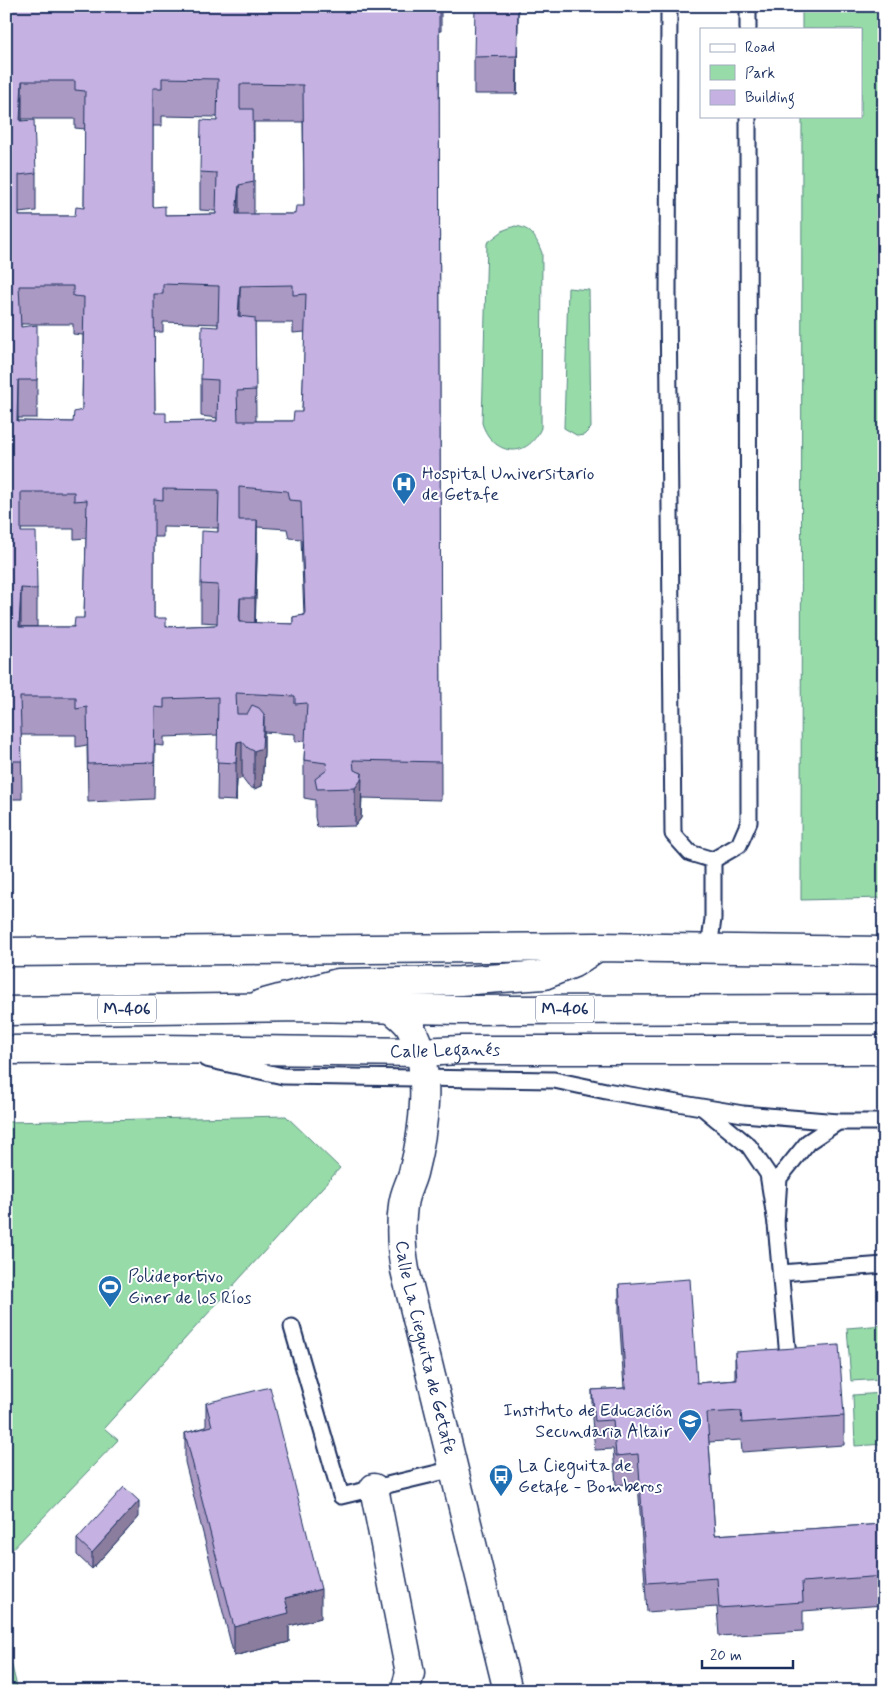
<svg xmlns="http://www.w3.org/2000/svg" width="890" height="1697" font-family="Mynerve,sans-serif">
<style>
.green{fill:#97dba8;stroke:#598583}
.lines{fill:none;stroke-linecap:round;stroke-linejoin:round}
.lane-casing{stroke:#1b2f5e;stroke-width:19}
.street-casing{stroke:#1b2f5e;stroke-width:31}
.secondary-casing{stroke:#1b2f5e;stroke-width:31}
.highway-casing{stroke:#1b2f5e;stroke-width:31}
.lane{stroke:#fff;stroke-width:15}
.street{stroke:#fff;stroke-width:28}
.secondary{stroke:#fff;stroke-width:28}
.highway{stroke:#fff;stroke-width:28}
.wall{fill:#aa99c2;stroke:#1b2f5e;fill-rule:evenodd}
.shaded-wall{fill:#8b7d9e;stroke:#1b2f5e}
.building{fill:#c6b2e2;stroke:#1b2f5e;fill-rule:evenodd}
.labels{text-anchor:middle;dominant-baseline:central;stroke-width:4;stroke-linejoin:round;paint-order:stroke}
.shield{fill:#fff;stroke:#5f6d8e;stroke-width:1}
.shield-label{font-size:16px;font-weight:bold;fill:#1b2f5e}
.poi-label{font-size:18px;fill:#1b2f5e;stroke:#fff;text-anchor:start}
.street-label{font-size:18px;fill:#1b2f5e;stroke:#fff}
</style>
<rect width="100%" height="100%" fill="#fff"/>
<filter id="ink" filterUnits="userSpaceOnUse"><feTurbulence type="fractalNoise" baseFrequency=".02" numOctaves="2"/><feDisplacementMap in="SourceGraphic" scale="10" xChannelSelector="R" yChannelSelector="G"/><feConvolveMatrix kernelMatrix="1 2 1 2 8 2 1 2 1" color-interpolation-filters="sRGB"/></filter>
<g filter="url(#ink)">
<g class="green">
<path d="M802 6H884V898L801 900 802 116H861V29H802Z"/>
<path d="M515 226C532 228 536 238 542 253L541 428C527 461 492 455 482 423L487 243 504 230Z"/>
<path d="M568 288 589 290 591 428 584 435 578 436 564 428Z"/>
<path d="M286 1116 340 1168 104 1428 118 1440 6 1556V1122Z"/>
<path d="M884 1325V1379L851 1381 847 1328Z"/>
<path d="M884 1393V1444L855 1446 853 1395Z"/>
<path d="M6 1641 18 1691H6Z"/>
</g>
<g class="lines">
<g class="lane-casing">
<g id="lane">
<path d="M669 6 668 294 673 834 690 853 713 860 739 845 749 822 748 116"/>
<path d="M748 6V29"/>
<path d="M709 949 713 919V860"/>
<path d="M206 1059 283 1076 554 1080 606 1091 743 1114 838 1122H884"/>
<path d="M703 1108 749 1146 768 1174 776 1224 779 1178 808 1142 838 1122"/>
<path d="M776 1224 788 1357"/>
<path d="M781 1273 884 1265"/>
<path d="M292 1327 341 1496 454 1469"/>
</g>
</g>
<g class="street-casing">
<g id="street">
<path d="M6 952 597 947 884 951"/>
<path d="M261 1004 338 983 460 981 544 975 574 963 596 948"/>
<path d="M374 1488 410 1673 405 1691"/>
</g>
</g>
<g class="secondary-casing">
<g id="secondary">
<path id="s1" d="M391 1008C397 1014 406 1020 410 1027 433 1066 424 1131 413 1173 410 1184 404 1194 403 1205 400 1228 401 1248 405 1270L508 1691"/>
</g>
</g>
<g class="highway-casing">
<g id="highway">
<path d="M6 1011 306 1007 460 1010 884 1009"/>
<path id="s2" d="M6 1050 158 1049 420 1052 461 1050H884"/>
</g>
</g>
<use href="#lane" class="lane"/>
<use href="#street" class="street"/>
<use href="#secondary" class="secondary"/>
<use href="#highway" class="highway"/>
</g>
<g class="wall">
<path d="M6 6H381V10H386V6H441V31H439L441 800 362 798 361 818 355 826 317 827 315 817V800L304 798V760L305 741 295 742V734L264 732V752L262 786 254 789 248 786 242 778 237 780 236 801 217 800 218 735 164 737V746L155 745 154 799 88 802 87 745 76 747V735H21L22 799H6ZM162 116 217 117V121L200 172V210L216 211V214L165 215 153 207V126H162ZM22 119H75V128L85 129 84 208 75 216H19V213L36 211V173ZM254 122H303L304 206 295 214H254ZM163 322 218 324V327L201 379V416L217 418V421L166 422 155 413 154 332H163ZM255 323H293V333L305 332 302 412 293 421H256ZM21 324H73V334L83 335 82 410 73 422 18 421V418H37V363L21 327ZM163 527 218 528V532L201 584V622L217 623V625L166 627 154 618V537H163ZM257 527 287 529 289 538 301 539 304 615 293 617V624L255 623 257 558ZM21 529H74V539L86 538 84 618 74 627H21H37V589L21 532Z"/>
<path d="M518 6 517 94H474V57Z"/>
<path d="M619 1284 697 1383 735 1380V1352L844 1416V1445L742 1452 741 1440 709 1442 715 1535 884 1524V1605L803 1611V1631L719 1636 717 1607 647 1612 638 1483 616 1485 613 1449 595 1450 592 1419V1390L624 1388 619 1313Z"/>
<path d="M206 1403 321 1618 289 1626V1642L234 1656 185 1462V1433L206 1427Z"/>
<path d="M139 1517 92 1569 77 1555V1539Z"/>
</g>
<g class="shaded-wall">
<path d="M518 6V17L517 94V56Z"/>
<path d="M22 81V119L20 159V121Z"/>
<path d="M239 185V222L236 214Z"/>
<path d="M240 286V323L238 316Z"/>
<path d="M18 380V418L17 459V421Z"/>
<path d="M257 520V558L255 636V598Z"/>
<path d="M21 588V626L19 665V627Z"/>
<path d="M240 598V636L239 622Z"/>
<path d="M264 714V752L262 786 254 789V751Z"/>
<path d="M242 741V778L237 780 236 801V763L237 742Z"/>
<path d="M362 773 361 818 355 826V788Z"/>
<path d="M139 1501V1517L92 1569V1553Z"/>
<path d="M321 1589V1618L289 1626V1642L234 1656V1627L285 1598Z"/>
</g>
<g class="building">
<path d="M6 6H380V10H403L404 6H421L420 9 439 8 441 762 353 760 354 770 362 773 361 780 355 788 317 789 315 779 327 770 326 763 304 760 307 703 295 704V696L236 693 237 714H247L252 705 259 708 264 714 262 748 254 751 248 748 242 741 237 742 236 763 217 762 218 697 164 699V708L155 707 154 762 88 764 87 707 76 709V697H20L22 761H6ZM162 78 218 79 217 121 201 120 200 172 217 173 216 214 165 215V206L153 207V88H162ZM22 81H75V90L85 91 84 208 76 207 75 216H19V175L36 173 34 120 20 121ZM240 84 303 85 304 206H296L295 214H236L239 185 254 182 253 109H240ZM163 284 219 286 218 327 202 326 201 379 218 380 217 421 166 422V413H155L154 294H163ZM293 285V295L306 294 302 412H294L293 421H238L237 391 256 390 255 318 238 316 240 286ZM19 286H73V296L84 297 82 410 74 412 73 422 17 421 18 380H37V325L21 327ZM239 487 287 491 289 500 301 501 305 615 293 617V624L239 622 240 598H255L257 520H239ZM163 489 219 490 218 532 202 531 201 584 218 585 217 625 166 627V618H154V499L163 500ZM21 492H74V501L87 500 84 618H75L74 627H19L21 588 37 589 36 532H21Z"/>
<path d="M475 6H518L517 56 474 57Z"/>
<path d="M690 1279 697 1383 737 1380 735 1352 839 1345 844 1416 742 1423 741 1411 707 1413 715 1535 884 1524V1576L802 1582 803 1602 719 1608 717 1578 647 1583 638 1454 616 1456 613 1420 595 1421 592 1390 626 1388 619 1284Z"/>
<path d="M270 1387 321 1589 285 1598 289 1613 234 1627 185 1433 212 1426 206 1403Z"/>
<path d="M124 1487 139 1501 92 1553 77 1539Z"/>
</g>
</g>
<defs>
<g id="hospital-pin" transform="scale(1.25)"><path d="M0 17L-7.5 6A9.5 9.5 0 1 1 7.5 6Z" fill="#1f6fb2" stroke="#fff"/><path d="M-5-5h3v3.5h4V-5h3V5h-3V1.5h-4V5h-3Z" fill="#fff"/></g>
<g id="stadium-pin" transform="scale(1.25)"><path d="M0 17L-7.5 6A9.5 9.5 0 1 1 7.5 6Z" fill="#1f6fb2" stroke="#fff"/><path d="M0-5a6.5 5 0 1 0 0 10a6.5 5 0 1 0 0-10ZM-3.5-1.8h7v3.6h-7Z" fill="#fff"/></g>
<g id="school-pin" transform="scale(1.25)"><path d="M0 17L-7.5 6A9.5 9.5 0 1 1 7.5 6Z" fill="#1f6fb2" stroke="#fff"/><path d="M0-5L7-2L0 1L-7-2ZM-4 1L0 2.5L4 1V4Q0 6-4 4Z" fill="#fff"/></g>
<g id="bus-pin" transform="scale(1.25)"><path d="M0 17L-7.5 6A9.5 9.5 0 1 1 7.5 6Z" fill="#1f6fb2" stroke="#fff"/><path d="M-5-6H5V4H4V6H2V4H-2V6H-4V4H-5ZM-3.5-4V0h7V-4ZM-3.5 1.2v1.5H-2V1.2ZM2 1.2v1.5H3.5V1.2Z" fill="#fff"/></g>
</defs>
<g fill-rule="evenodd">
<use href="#hospital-pin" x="404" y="484"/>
<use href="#stadium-pin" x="110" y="1287"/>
<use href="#school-pin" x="690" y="1421"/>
<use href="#bus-pin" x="501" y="1476"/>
</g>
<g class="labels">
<g class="shield">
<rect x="98" y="995.5" width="58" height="27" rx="4"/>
<rect x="536" y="995.5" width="58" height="27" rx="4"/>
</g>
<g class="shield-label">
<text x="127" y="1009">M-406</text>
<text x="565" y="1009">M-406</text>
</g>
<g class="poi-label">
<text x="422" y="474">Hospital Universitario<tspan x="422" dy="21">de Getafe</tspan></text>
<text x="128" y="1277">Polideportivo<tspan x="128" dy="21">Giner de los Ríos</tspan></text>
<text x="672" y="1411" text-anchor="end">Instituto de Educación<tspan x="672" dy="21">Secundaria Altair</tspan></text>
<text x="518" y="1466">La Cieguita de<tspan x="518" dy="21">Getafe - Bomberos</tspan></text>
</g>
<g class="street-label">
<text stroke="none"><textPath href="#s2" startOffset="439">Calle Leganés</textPath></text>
<text stroke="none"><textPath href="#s1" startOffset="355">Calle La Cieguita de Getafe</textPath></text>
</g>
</g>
<rect width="890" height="1697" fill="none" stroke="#fff" stroke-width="25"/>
<rect x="12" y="12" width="865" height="1672" fill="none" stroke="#1b2f5e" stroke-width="2" filter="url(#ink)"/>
<rect x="700" y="28" width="162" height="90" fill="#ffffff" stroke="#a4acbf"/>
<rect x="710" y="44" width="25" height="8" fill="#ffffff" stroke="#a4acbf"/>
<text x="745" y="52" font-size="15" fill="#1b2f5e">Road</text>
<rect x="710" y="65" width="25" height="15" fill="#97dba8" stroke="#a4acbf"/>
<text x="745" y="78" font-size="15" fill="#1b2f5e">Park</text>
<rect x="710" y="90" width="25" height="15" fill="#c6b2e2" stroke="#a4acbf"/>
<text x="745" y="102" font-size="15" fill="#1b2f5e">Building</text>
<path d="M702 1660v8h91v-8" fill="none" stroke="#1b2f5e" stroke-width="2.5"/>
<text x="710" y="1660" font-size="15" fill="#1b2f5e" stroke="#ffffff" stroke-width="4" paint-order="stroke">20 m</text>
</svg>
